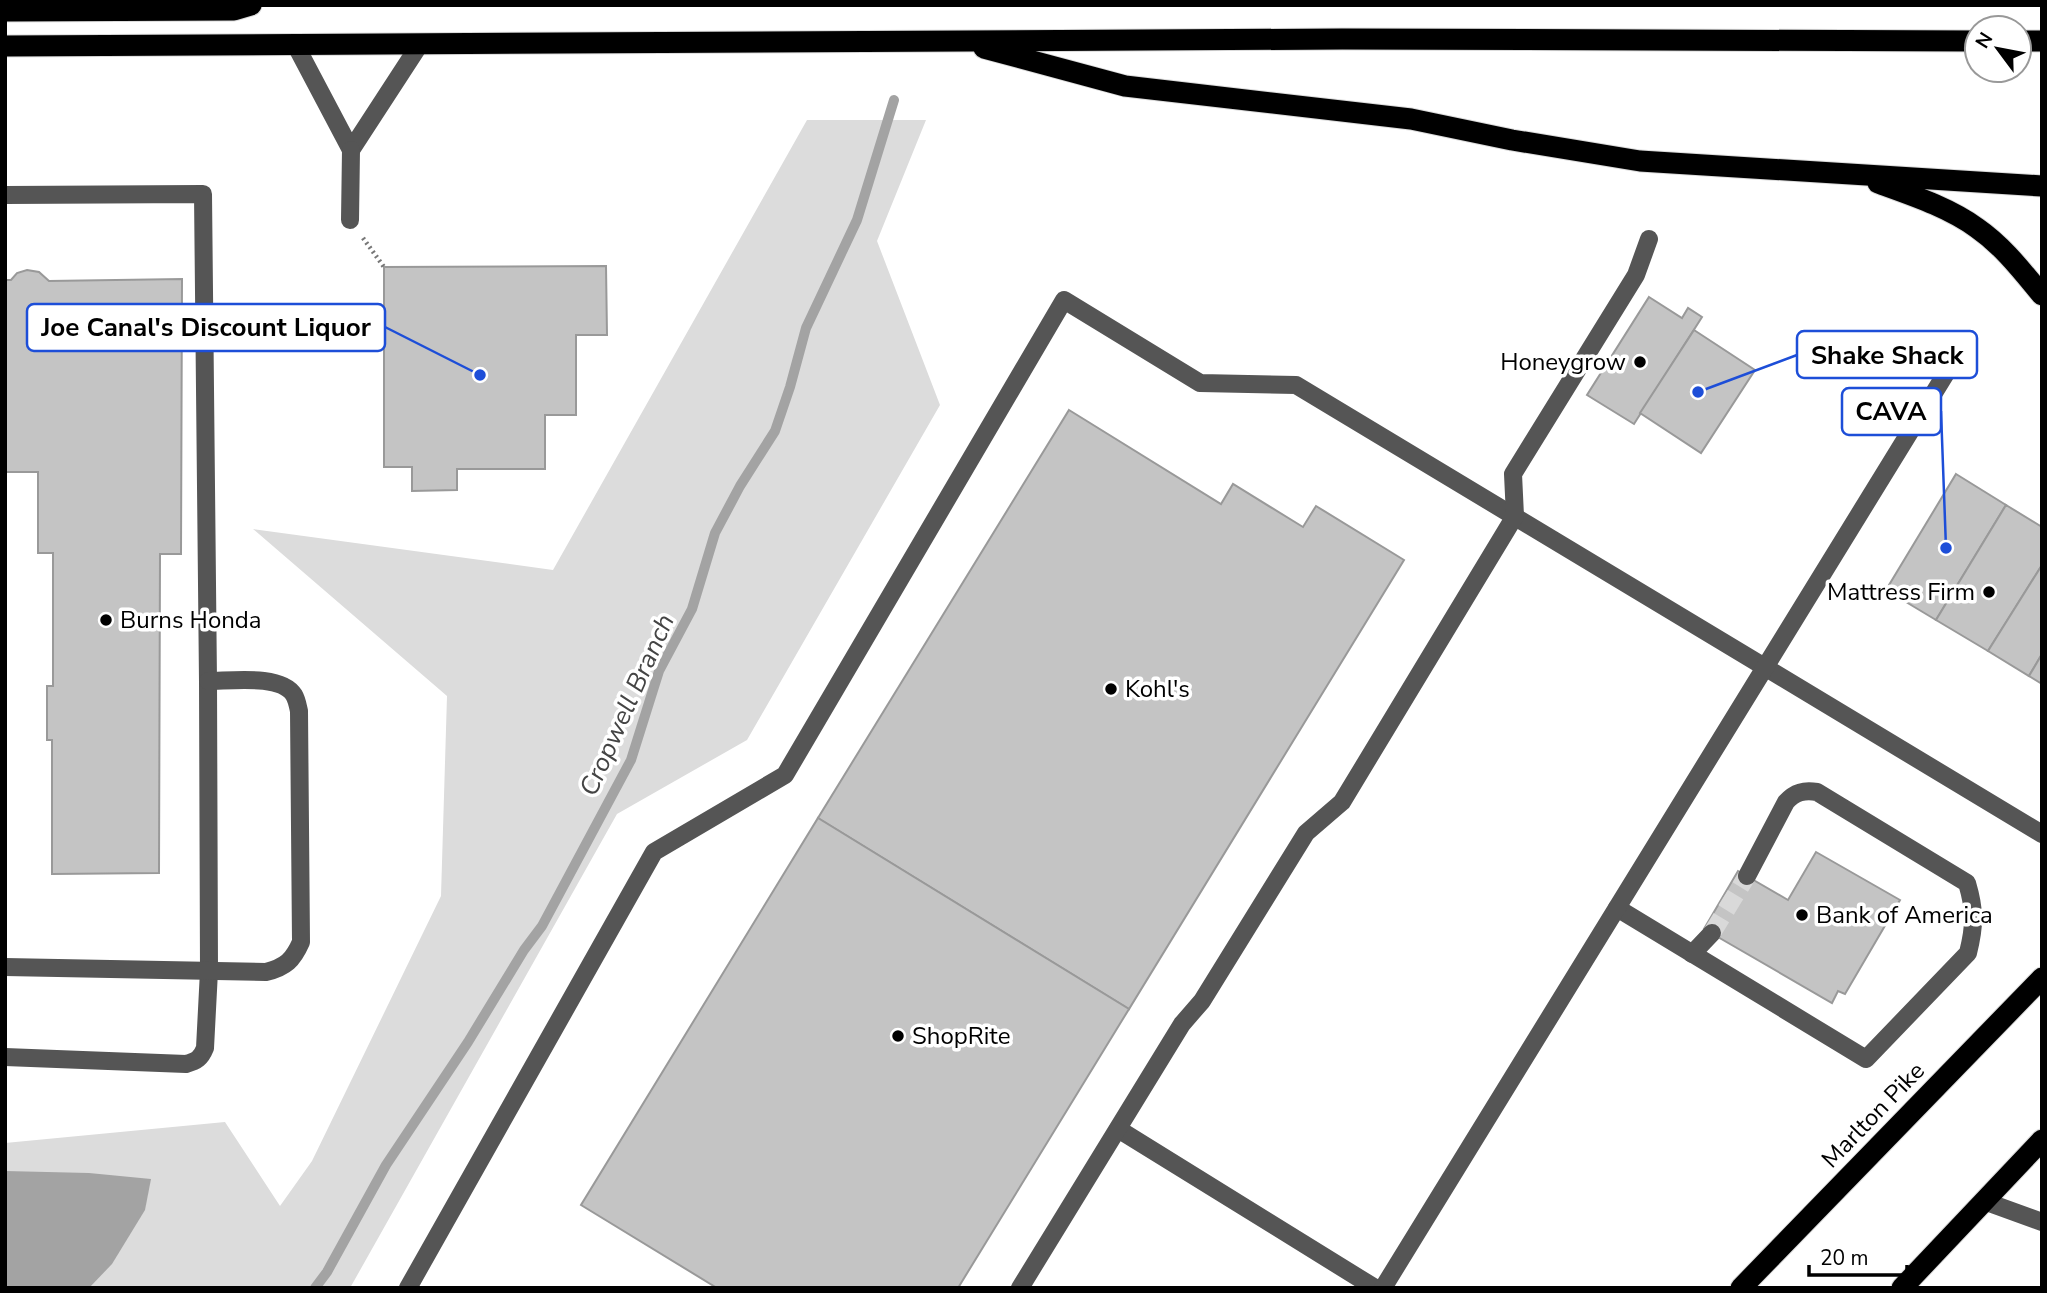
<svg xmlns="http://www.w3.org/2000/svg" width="2047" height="1293" font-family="'Nunito Sans',sans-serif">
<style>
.green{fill:#dcdcdc}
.water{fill:#a3a3a3}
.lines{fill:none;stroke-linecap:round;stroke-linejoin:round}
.stream{stroke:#a3a3a3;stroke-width:10}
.building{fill:#c4c4c4;stroke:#999;stroke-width:2}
.minor-tunnel{stroke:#d9d9d9;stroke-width:18;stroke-dasharray:18 9;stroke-linecap:butt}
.highway-casing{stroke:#dbdbdb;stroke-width:23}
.path{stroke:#777;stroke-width:4.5;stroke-dasharray:2 3.5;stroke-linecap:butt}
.minor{stroke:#555;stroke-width:18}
.highway{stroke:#000;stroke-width:21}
.poi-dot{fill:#000;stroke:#fff;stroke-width:2.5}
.labels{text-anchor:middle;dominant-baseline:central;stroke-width:7;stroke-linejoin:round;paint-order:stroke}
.poi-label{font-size:24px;fill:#000;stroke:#fff;text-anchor:start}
.street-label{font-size:24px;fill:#000;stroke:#fff}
.water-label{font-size:26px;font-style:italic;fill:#444;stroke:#fff}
.leader{fill:none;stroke:#1d4ed8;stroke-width:2.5}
.callout-dot{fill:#1d4ed8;stroke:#fff;stroke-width:2.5}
.callout{fill:#fff;stroke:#1d4ed8;stroke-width:2.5}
.callout-label{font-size:26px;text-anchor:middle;font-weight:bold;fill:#000}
</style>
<rect width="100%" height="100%" fill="#fff"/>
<path class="green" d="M807 120H926L877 241 940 405 747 740 617 814 350 1288H5V1143L225 1122 280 1206 312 1161 441 896 447 696 253 529 553 570Z"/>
<path class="water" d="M5 1171 89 1173 151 1179 145 1210 112 1264 89 1288H5Z"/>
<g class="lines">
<path class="stream" d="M315 1288 327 1272 386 1165 468 1042 524 950 542 926 631 760 659 671 692 609 715 533 740 486 775 431 790 387 806 328 857 220 894 100"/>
</g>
<g class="building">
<path d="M606 266 607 335H576V415H545V469H457V490L412 491V467H384V267Z"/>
<path d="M27 270 39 272 49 281 182 279 181 554H160L159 873 52 874V740H47V686H53V553H38V472H5V280H11L17 273Z"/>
<path d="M1649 297 1682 318 1688 308 1702 317 1634 424 1587 395Z"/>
<path d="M1694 330 1755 370 1701 453 1640 413Z"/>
<path d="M1069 410 1221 504 1233 484 1303 527 1316 506 1404 560 1129 1009 818 818Z"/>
<path d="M1956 474 2006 505 1936 620 1886 590Z"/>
<path d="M2006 505 2042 527V565L1988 651 1936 620Z"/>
<path d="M2042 565V654L2029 676 1988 651Z"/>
<path d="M2042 654V684L2029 676Z"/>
<path d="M818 818 1129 1009 958 1288H717L581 1205Z"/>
<path d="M1816 852 1900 900 1845 994 1838 991 1832 1003 1704 929 1738 871 1788 900Z"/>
</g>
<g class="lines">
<path class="minor-tunnel" d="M1712 933 1747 876"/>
<g class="highway-casing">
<g id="highway">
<path d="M5 11 234 10 251 5"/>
<path d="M2019 41H2042"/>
<path d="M5 46 1342 39 1977 41"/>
<path d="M984 48 1125 86 1411 119 1512 140 1640 161 2042 186"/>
<path d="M1878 183C1911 195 1948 207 1977 228 2003 246 2022 271 2042 295"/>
<path d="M1741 1288 2042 978"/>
<path d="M1902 1288 2042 1140"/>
</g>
</g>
<path class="path" d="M363 238 384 267"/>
<g class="minor">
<path d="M295 44 351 150 420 44"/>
<path d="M5 195 203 194 208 681 209 971 205 1048C201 1058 197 1061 186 1064L5 1057"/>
<path d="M350 220 351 150"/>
<path d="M1617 908 1866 1059 1968 953C1975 925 1975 910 1967 883L1817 792C1804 790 1795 792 1786 802L1747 876"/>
<path d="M1692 954 1712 933"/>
<path d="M5 967 266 972C286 967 293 960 301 942L299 711C298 707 297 700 294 695 281 674 231 681 208 681"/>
<path d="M1118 1129 1375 1288"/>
<path d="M1984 1201 2042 1222"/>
<path d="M408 1288 654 852 785 775 1064 300 1200 383 1296 385 2042 834"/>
<path d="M1020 1288 1182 1024 1202 1001 1306 833 1342 802 1515 516 1513 474 1636 275 1649 239"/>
<path d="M1383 1288 1948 370"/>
</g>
<use href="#highway" class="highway"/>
</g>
<g class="poi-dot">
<circle cx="1640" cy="362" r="7"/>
<circle cx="1989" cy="592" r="7"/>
<circle cx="106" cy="620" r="7"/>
<circle cx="1111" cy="689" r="7"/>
<circle cx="1802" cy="915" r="7"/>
<circle cx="898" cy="1036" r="7"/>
</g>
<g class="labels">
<g class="poi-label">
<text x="1626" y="362" text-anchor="end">Honeygrow</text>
<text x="1975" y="592" text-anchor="end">Mattress Firm</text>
<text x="120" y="620">Burns Honda</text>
<text x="1125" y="689">Kohl's</text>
<text x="1816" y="915">Bank of America</text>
<text x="912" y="1036">ShopRite</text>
</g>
<g class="street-label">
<text transform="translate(1873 1115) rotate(-46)">Marlton Pike</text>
</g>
<g class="water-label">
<text transform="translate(627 705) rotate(-66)">Cropwell Branch</text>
</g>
</g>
<path class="leader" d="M480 375L385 327M1698 392L1797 355M1946 548L1941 411"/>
<g class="callout-dot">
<circle cx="480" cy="375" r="7"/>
<circle cx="1698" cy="392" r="7"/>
<circle cx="1946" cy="548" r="7"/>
</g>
<g class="callout">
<rect x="27" y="304" width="358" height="47" rx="7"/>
<rect x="1797" y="331" width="180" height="47" rx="7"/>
<rect x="1842" y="388" width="99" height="47" rx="7"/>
</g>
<g class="callout-label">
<text x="206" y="336">Joe Canal's Discount Liquor</text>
<text x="1887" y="364">Shake Shack</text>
<text x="1891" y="420">CAVA</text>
</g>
<rect width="2047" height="1293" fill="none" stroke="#000000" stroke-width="14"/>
<g transform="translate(1998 49) rotate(302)"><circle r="33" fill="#ffffff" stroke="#999999" stroke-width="2"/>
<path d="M0-5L12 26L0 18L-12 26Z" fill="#000000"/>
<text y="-10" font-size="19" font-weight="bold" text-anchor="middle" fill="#000000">N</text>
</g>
<path d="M1809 1265v10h98v-10" fill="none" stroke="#000000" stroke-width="3.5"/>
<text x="1820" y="1265" font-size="21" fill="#000000" stroke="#ffffff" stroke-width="5" paint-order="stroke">20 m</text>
</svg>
